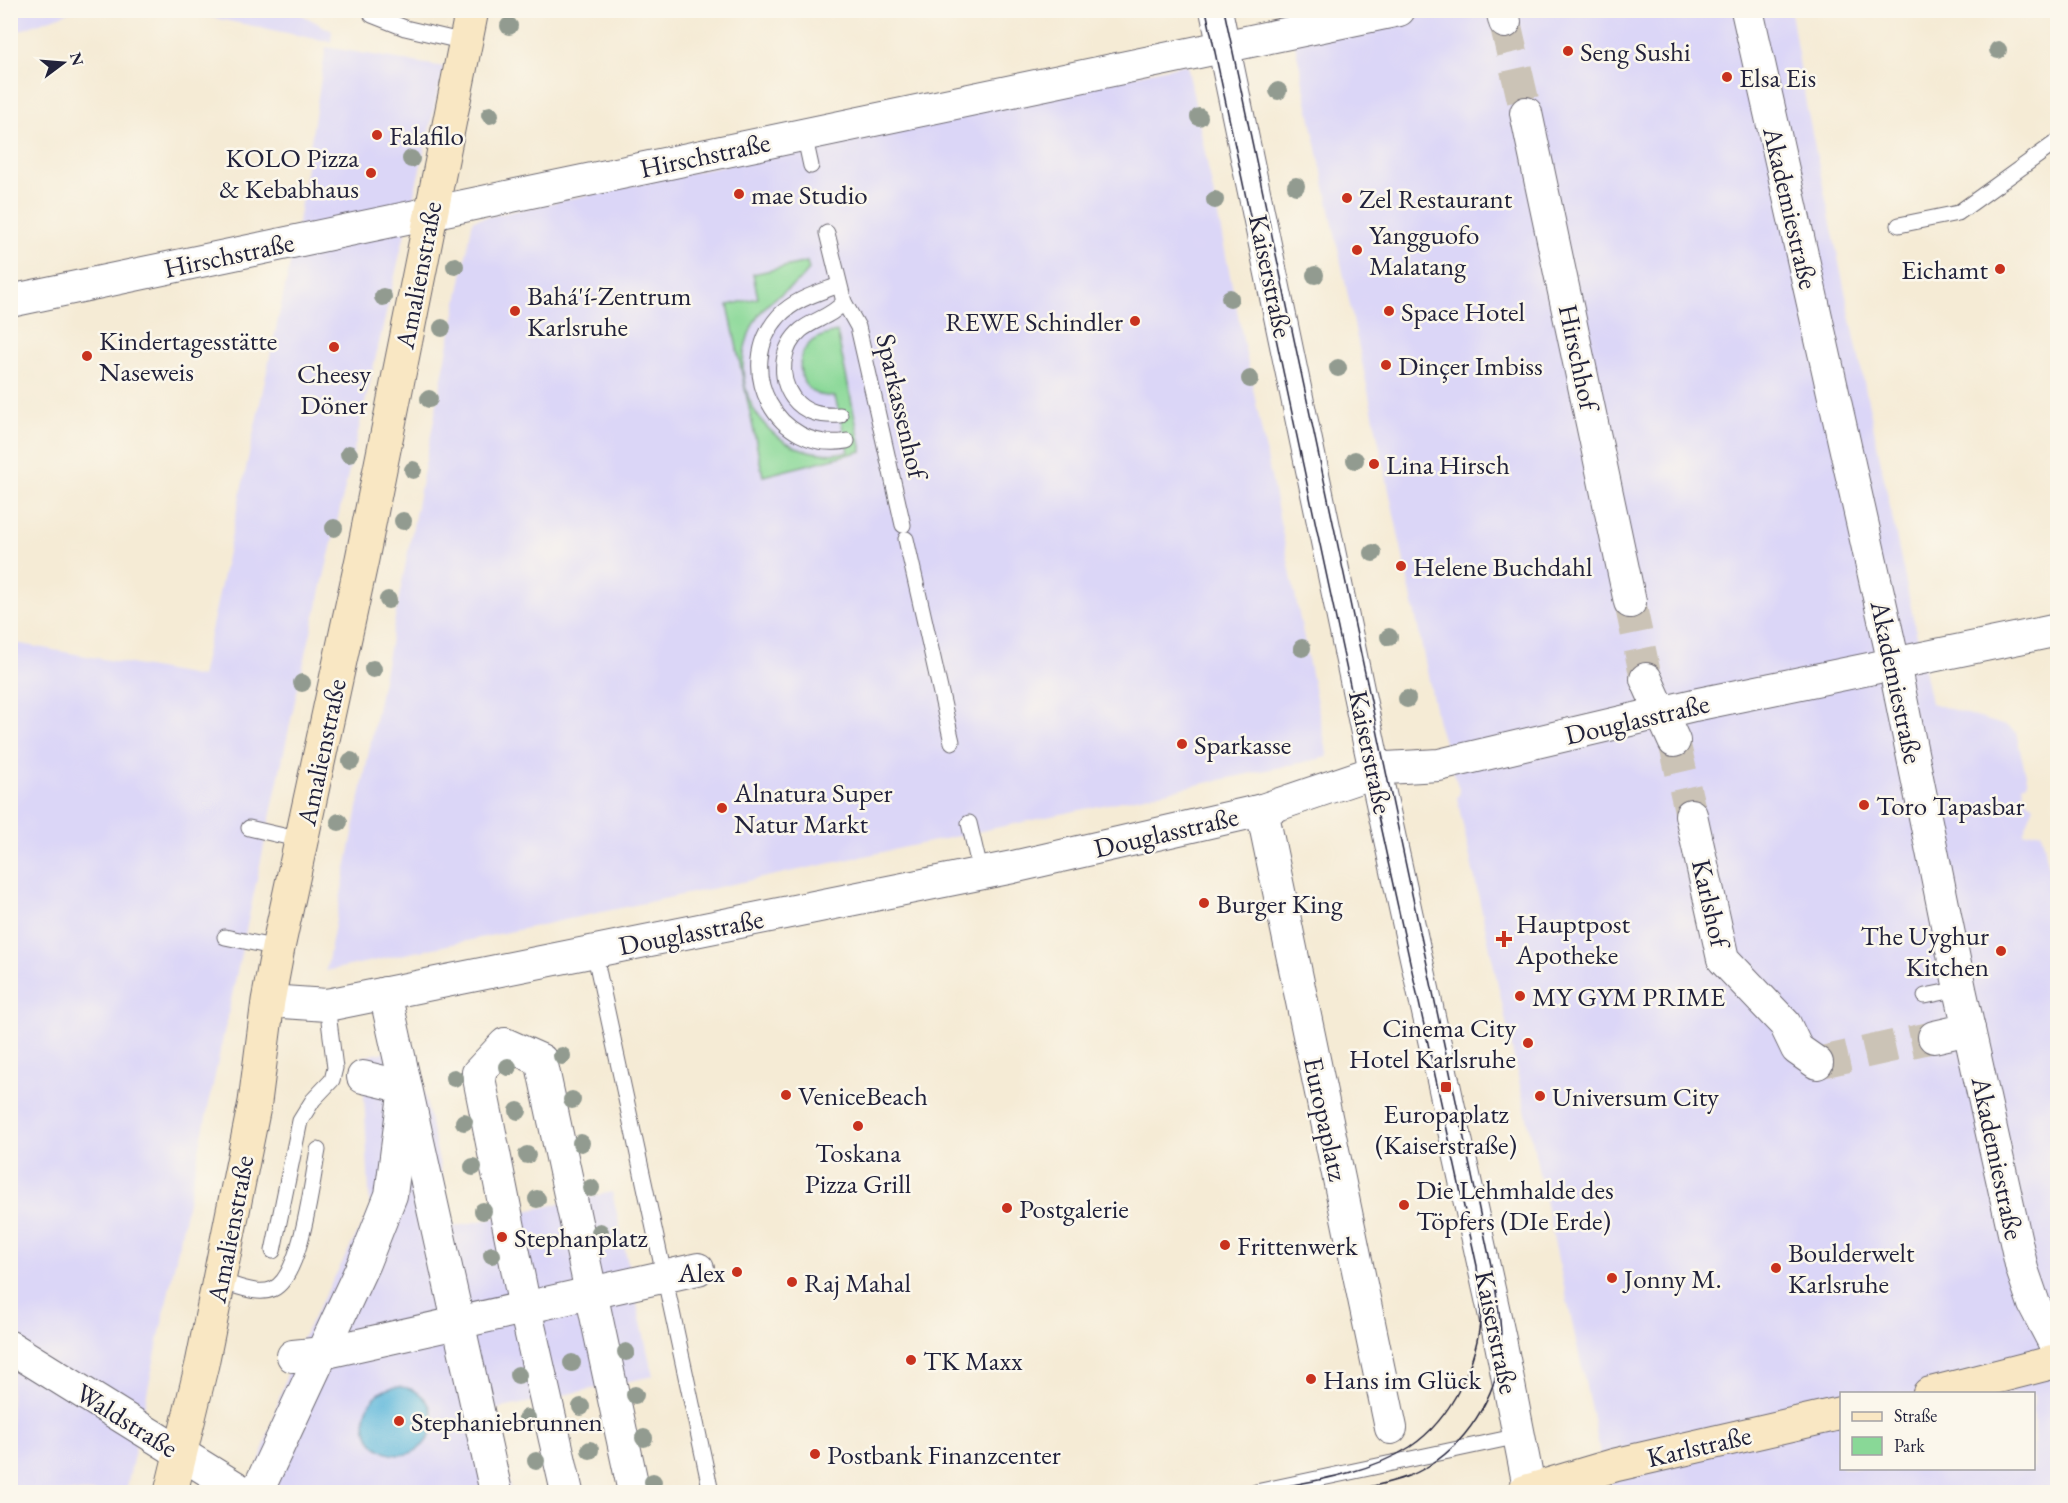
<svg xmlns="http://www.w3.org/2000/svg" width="2068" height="1503" font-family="'EB Garamond',serif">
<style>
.built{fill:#dbd6f7;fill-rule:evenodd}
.green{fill:#89d897;stroke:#567d69;stroke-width:1.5}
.water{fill:#5db7db;stroke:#406c8b;stroke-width:1.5}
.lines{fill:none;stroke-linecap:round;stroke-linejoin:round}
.street-tunnel{stroke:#cbc3b6;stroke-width:32;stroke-dasharray:32 16;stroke-linecap:butt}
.lane-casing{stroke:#6c6871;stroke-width:17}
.street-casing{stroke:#6c6871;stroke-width:34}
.secondary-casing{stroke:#6c6871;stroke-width:35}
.lane{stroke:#fff;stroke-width:15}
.street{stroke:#fff;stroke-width:32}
.secondary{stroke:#f9e7c3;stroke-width:33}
.tram{stroke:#22223b;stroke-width:1.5}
.tree{fill:#929b90}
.poi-dot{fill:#c8321e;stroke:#fbf7ec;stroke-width:2}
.labels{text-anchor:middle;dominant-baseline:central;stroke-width:5;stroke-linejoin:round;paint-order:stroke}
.poi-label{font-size:27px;fill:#22223b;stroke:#fbf7ec;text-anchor:start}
.street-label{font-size:27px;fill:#22223b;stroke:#fbf7ec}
</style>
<rect width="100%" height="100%" fill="#fbf7ec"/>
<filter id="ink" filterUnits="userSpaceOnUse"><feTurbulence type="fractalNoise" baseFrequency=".0167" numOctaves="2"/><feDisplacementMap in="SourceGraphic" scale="12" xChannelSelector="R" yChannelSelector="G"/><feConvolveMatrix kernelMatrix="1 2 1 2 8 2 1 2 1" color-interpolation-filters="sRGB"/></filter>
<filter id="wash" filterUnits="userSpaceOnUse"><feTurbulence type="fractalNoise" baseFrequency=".008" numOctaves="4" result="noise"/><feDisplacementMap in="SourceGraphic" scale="24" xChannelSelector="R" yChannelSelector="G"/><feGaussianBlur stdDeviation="1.35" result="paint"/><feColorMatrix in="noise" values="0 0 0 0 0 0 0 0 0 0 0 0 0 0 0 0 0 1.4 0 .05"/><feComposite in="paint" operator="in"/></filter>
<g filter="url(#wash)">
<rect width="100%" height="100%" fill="#f5ebd5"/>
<g class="built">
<path d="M73 11 18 31 10 11 11 10Z"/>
<path d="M180 11H295L332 31 331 42Z"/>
<path d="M1288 11H1791L1806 104 1931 703 2009 727 2016 733 2028 783 2023 785 2026 800 2034 806 2023 834 2041 831 2057 905V1492H1579L1601 1487 1599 1446 1457 798 1460 792 1438 723ZM1842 1394H2034V1468H1842Z"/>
<path d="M326 47 444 67 296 696 126 1492H11L10 642 201 677 295 241Z"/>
<path d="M1187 64 1328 757 326 971 473 220Z"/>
<path d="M414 1046 453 1227 612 1192 653 1376 493 1410 511 1492H288L256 1472 293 1356 370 1210 362 1057Z"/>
</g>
<path class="green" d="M807 262 809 270C791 293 768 295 754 323 719 391 772 466 849 452L835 397C829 396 822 396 817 394 797 384 795 356 811 342 818 336 829 334 837 332L862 451 763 476 728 305 758 298 753 274Z"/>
<circle class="water" cx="399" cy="1421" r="34"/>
</g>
<g filter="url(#ink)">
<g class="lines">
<g class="street-tunnel">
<path d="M1505 22 1526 113"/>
<path d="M1630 602 1646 679"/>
<path d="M1674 741 1691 815"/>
<path d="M1817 1063 1934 1037"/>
</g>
<g class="lane-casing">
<g id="lane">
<path d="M372 10V15L405 28 465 42"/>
<path d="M804 134 811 166"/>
<path d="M1899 225 1958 213 2058 141"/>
<path d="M827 233 844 302 858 327 903 525"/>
<path d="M839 285C818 293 795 299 779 316 732 368 777 454 847 441"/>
<path d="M840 415C822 416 805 414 793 398 778 377 781 347 801 330 815 319 831 317 844 302"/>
<path d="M906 539 952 742"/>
<path d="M969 823 981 874"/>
<path d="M249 828 301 840"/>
<path d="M225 937 278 948"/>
<path d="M594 951 711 1492"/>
<path d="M1925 996 1960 989"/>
<path d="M273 1251 300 1121 313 1100 332 1080 335 1068 327 1005"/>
<path d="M219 1281C236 1285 257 1296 273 1289 302 1276 312 1180 318 1150"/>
<path d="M1256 1492 1519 1436"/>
</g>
</g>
<g class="street-casing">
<g id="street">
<path d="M1216 10 1375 771 1501 1344 1530 1492"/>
<path d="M1502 10 1505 22"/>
<path d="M1747 10 1894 664 1960 989 2022 1269 2034 1304 2058 1350"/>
<path d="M1526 113 1630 602"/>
<path d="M10 301 1399 10"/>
<path d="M1646 679 1674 741"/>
<path d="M1262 810 1391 1428"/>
<path d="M1691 815 1723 959 1785 1024 1797 1049 1817 1063"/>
<path d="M385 993 496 1492"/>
<path d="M268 1001 327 1005 1013 867 1262 810 1386 768 1439 765 1694 705 2058 630"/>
<path d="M1934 1037 1969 1029"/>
<path d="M10 1347 243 1492"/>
<path d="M293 1356 323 1353 698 1269"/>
<path d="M257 1492 364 1263 391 1195 405 1087 363 1077"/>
<path d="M567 1492 525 1308 478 1073 505 1044 541 1060 634 1492"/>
</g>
</g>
<g class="secondary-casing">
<g id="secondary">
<path d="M1929 1394 2058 1361"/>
<path d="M171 1492 202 1364 255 1102 268 1001 278 948 362 559 472 10"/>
<path d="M1524 1492 1615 1465 1842 1413"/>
</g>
</g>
<use href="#lane" class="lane"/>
<use href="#street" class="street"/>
<use href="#secondary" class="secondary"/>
<g class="tram">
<path d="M1206 10 1379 821 1477 1266C1478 1281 1482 1297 1481 1312 1478 1362 1452 1419 1410 1447 1366 1475 1306 1482 1256 1492"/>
<path d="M1224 10 1492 1270C1496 1292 1501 1315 1501 1338 1502 1387 1471 1439 1430 1465 1407 1481 1375 1485 1348 1492"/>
</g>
</g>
<g class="tree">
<circle cx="509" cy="26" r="9"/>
<circle cx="1998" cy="50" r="9"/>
<circle cx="1278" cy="91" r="9"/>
<circle cx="490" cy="115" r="9"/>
<circle cx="1199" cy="117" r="9"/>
<circle cx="411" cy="159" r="9"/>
<circle cx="1296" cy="186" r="9"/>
<circle cx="1215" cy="200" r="9"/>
<circle cx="455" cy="266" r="9"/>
<circle cx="1315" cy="275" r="9"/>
<circle cx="383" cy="297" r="9"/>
<circle cx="1230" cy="298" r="9"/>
<circle cx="442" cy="328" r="9"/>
<circle cx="1338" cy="368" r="9"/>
<circle cx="1250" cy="379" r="9"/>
<circle cx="429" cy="399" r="9"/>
<circle cx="349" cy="454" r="9"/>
<circle cx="1355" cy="460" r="9"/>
<circle cx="413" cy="470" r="9"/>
<circle cx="403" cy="521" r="9"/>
<circle cx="334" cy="528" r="9"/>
<circle cx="1373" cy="553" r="9"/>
<circle cx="388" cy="600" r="9"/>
<circle cx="1389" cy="637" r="9"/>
<circle cx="1302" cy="648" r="9"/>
<circle cx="373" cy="669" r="9"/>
<circle cx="302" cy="683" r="9"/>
<circle cx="1407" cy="699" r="9"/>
<circle cx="351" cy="761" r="9"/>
<circle cx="339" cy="822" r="9"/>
<circle cx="562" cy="1056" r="9"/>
<circle cx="508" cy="1067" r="9"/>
<circle cx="454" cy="1078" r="9"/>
<circle cx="572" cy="1100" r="9"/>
<circle cx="518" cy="1111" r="9"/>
<circle cx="464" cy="1122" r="9"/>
<circle cx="581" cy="1143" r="9"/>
<circle cx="527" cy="1155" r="9"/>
<circle cx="473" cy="1167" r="9"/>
<circle cx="591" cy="1188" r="9"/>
<circle cx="537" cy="1199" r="9"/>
<circle cx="483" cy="1211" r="9"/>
<circle cx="600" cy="1232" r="9"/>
<circle cx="492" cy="1255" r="9"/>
<circle cx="626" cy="1352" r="9"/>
<circle cx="572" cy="1363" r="9"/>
<circle cx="518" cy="1375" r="9"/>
<circle cx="635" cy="1395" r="9"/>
<circle cx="581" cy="1407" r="9"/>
<circle cx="527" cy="1418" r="9"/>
<circle cx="644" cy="1438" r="9"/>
<circle cx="590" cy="1450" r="9"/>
<circle cx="536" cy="1461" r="9"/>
<circle cx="653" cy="1482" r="9"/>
</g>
</g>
<g class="poi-dot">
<circle cx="1568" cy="51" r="6"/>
<circle cx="1727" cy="77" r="6"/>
<circle cx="377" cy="135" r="6"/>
<circle cx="371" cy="173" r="6"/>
<circle cx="739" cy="194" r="6"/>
<circle cx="1347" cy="198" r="6"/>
<circle cx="1357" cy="250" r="6"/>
<circle cx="2000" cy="269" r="6"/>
<circle cx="515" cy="311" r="6"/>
<circle cx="1389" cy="311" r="6"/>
<circle cx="1135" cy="321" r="6"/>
<circle cx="334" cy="347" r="6"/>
<circle cx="87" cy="356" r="6"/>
<circle cx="1386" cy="365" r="6"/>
<circle cx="1374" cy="464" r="6"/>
<circle cx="1401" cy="566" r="6"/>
<circle cx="1182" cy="744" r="6"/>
<circle cx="1864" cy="805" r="6"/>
<circle cx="722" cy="808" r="6"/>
<circle cx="1204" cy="903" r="6"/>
<path d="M1501 930h6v6h6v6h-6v6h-6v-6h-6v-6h6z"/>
<circle cx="2001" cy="951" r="6"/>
<circle cx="1520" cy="996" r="6"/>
<circle cx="1528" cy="1043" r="6"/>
<rect x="1440" y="1081" width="12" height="12" rx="3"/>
<circle cx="786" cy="1095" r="6"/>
<circle cx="1540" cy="1096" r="6"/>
<circle cx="858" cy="1126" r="6"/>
<circle cx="1404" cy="1205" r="6"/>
<circle cx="1007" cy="1208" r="6"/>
<circle cx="502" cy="1237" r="6"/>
<circle cx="1225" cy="1245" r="6"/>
<circle cx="1776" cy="1268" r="6"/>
<circle cx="737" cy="1272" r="6"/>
<circle cx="1612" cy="1278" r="6"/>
<circle cx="792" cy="1282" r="6"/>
<circle cx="911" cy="1360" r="6"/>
<circle cx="1311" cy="1379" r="6"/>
<circle cx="399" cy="1421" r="6"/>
<circle cx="815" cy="1454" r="6"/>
</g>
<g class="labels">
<g class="poi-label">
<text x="1580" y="51">Seng Sushi</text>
<text x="1739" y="77">Elsa Eis</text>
<text x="389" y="135">Falafilo</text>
<text x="359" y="157" text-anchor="end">KOLO Pizza<tspan x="359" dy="31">&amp; Kebabhaus</tspan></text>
<text x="751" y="194">mae Studio</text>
<text x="1359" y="198">Zel Restaurant</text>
<text x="1369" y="234">Yangguofo<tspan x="1369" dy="31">Malatang</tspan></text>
<text x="1988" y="269" text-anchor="end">Eichamt</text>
<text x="527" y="295">Bahá'í-Zentrum<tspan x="527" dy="31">Karlsruhe</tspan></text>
<text x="1401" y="311">Space Hotel</text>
<text x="1123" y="321" text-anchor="end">REWE Schindler</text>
<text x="99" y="340">Kindertagesstätte<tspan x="99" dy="31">Naseweis</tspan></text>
<text x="1398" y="365">Dinçer Imbiss</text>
<text x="334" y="373" text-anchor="middle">Cheesy<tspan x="334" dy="31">Döner</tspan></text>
<text x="1386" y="464">Lina Hirsch</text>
<text x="1413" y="566">Helene Buchdahl</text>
<text x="1194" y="744">Sparkasse</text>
<text x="734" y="792">Alnatura Super<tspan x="734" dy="31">Natur Markt</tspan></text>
<text x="1876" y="805">Toro Tapasbar</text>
<text x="1216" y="903">Burger King</text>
<text x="1516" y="923">Hauptpost<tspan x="1516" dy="31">Apotheke</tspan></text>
<text x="1989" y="935" text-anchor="end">The Uyghur<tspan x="1989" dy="31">Kitchen</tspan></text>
<text x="1532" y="996">MY GYM PRIME</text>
<text x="1516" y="1027" text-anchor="end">Cinema City<tspan x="1516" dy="31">Hotel Karlsruhe</tspan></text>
<text x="798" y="1095">VeniceBeach</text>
<text x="1552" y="1096">Universum City</text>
<text x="1446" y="1113" text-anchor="middle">Europaplatz<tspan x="1446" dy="31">(Kaiserstraße)</tspan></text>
<text x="858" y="1152" text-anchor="middle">Toskana<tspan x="858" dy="31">Pizza Grill</tspan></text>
<text x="1416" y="1189">Die Lehmhalde des<tspan x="1416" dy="31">Töpfers (DIe Erde)</tspan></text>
<text x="1019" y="1208">Postgalerie</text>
<text x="514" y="1237">Stephanplatz</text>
<text x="1237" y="1245">Frittenwerk</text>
<text x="1788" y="1252">Boulderwelt<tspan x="1788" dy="31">Karlsruhe</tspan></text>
<text x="725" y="1272" text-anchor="end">Alex</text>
<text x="1624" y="1278">Jonny M.</text>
<text x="804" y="1282">Raj Mahal</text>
<text x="923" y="1360">TK Maxx</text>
<text x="1323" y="1379">Hans im Glück</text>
<text x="411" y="1421">Stephaniebrunnen</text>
<text x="827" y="1454">Postbank Finanzcenter</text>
</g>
<g class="street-label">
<text transform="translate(705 155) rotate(-12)">Hirschstraße</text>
<text transform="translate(1791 208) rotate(77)">Akademiestraße</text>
<text transform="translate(229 255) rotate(-12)">Hirschstraße</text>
<text transform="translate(418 275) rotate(-79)">Amalienstraße</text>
<text transform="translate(1271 276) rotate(78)">Kaiserstraße</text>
<text transform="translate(1579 357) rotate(78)">Hirschhof</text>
<text transform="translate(902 406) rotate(77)">Sparkassenhof</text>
<text transform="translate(1897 682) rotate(78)">Akademiestraße</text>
<text transform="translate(1637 719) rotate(-13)">Douglasstraße</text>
<text transform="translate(321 752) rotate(-78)">Amalienstraße</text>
<text transform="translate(1371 752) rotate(78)">Kaiserstraße</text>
<text transform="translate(1166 832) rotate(-13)">Douglasstraße</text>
<text transform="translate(1711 903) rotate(77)">Karlshof</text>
<text transform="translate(691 932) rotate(-11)">Douglasstraße</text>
<text transform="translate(1326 1119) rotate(78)">Europaplatz</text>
<text transform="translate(1998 1158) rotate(78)">Akademiestraße</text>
<text transform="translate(230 1229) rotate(-79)">Amalienstraße</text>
<text transform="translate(1497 1332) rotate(78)">Kaiserstraße</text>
<text transform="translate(127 1420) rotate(32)">Waldstraße</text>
<text transform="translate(1699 1446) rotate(-13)">Karlstraße</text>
</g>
</g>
<rect width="2068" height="1503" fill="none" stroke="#fbf7ec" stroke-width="36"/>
<rect x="1840" y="1392" width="195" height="78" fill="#fbf7ec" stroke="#a4a2a5" stroke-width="1.5"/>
<rect x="1852" y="1412" width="30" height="9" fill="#f9e7c3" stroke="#a4a2a5" stroke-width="1.5"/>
<text x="1894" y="1422" font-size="18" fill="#22223b">Straße</text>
<rect x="1852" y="1437" width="30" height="18" fill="#89d897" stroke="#a4a2a5" stroke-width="1.5"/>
<text x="1894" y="1452" font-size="18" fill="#22223b">Park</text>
<g transform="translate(63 63) rotate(74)" stroke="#fbf7ec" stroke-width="4.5" paint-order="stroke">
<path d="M0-4.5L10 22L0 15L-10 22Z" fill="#22223b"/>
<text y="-9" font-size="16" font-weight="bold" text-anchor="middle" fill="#22223b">N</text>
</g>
</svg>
